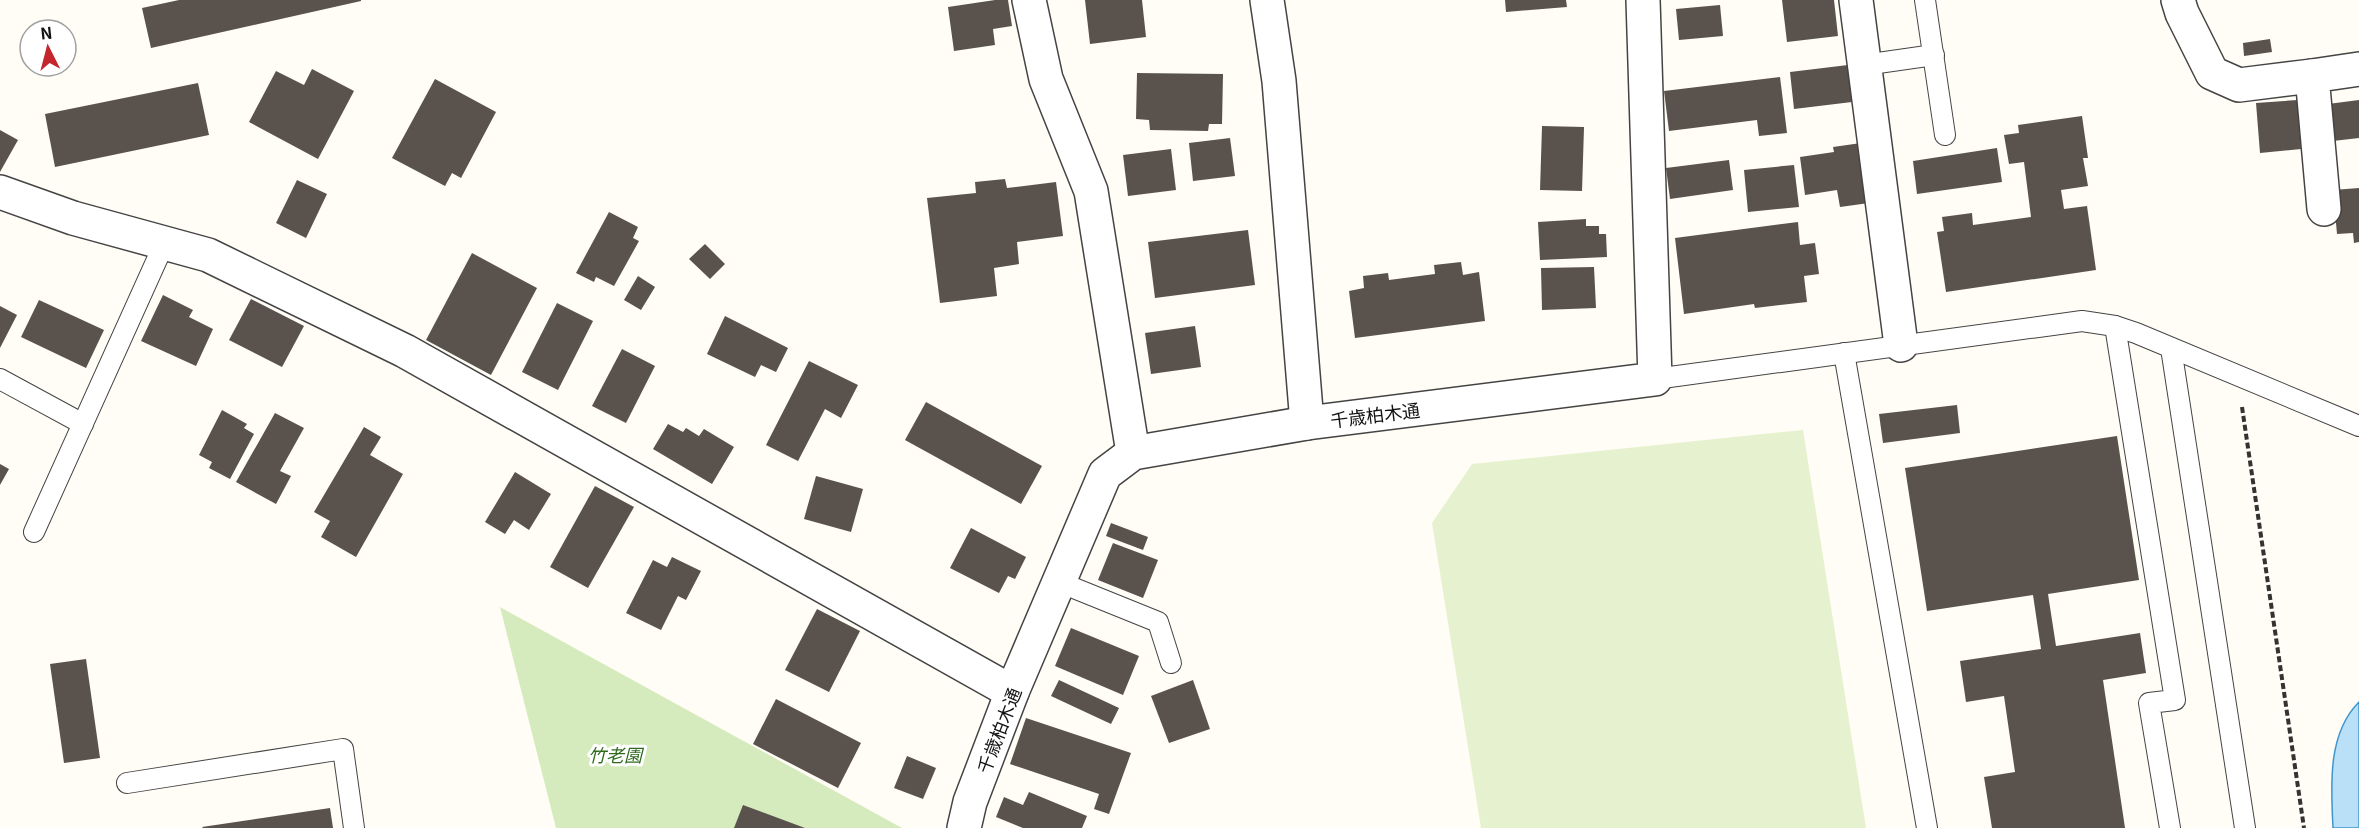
<svg xmlns="http://www.w3.org/2000/svg" width="2359" height="828" font-family="Georgia,'Noto Sans JP',serif">
<style>
.green{fill:#d5ebbd}
.pitch{fill:#e6f2cf}
.water{fill:#b9e0f7;stroke:#3f96cf;stroke-width:1.5}
.building{fill:#5a524d}
.lines{fill:none;stroke-linecap:round;stroke-linejoin:round}
.service-casing{stroke:#444;stroke-width:22}
.minor-casing{stroke:#444;stroke-width:36}
.tertiary-casing{stroke:#444;stroke-width:36}
.path{stroke:#333;stroke-width:4;stroke-dasharray:6 3;stroke-linecap:butt}
.service{stroke:#fff;stroke-width:20}
.minor{stroke:#fff;stroke-width:33}
.tertiary{stroke:#fff;stroke-width:33}
.labels{text-anchor:middle;dominant-baseline:central;stroke-width:6;stroke-linejoin:round;paint-order:stroke}
.street-label{font-size:18px;fill:#111;stroke:#fff}
.park-label{font-size:18px;font-style:italic;fill:#2f6b1f;stroke:#fff}
</style>
<rect width="100%" height="100%" fill="#fffdf5"/>
<path class="green" d="M500 607 902 828H556Z"/>
<path class="pitch" d="M1803 430 1866 828H1481L1432 523 1472 464Z"/>
<path class="water" d="M2359 702V828H2333C2331 786 2327 734 2359 702Z"/>
<g class="building">
<path d="M179 0H361V1L151 48 142 8Z"/>
<path d="M995 0H1008L1012 26 993 29 995 45 954 51 948 7Z"/>
<path d="M1085 0H1142L1146 37 1090 44Z"/>
<path d="M1505 0H1566L1567 7 1506 12Z"/>
<path d="M1782 0H1834L1838 36 1787 42Z"/>
<path d="M1720 5 1723 36 1679 40 1676 9Z"/>
<path d="M2270 39 2272 52 2244 56 2243 43Z"/>
<path d="M1848 65 1852 102 1794 109 1790 72Z"/>
<path d="M312 69 354 91 318 159 249 122 276 71 304 85Z"/>
<path d="M1137 73 1223 74 1222 124H1209L1208 131 1150 130 1149 120 1136 119Z"/>
<path d="M1780 77 1787 133 1759 136 1757 120 1669 131 1664 91Z"/>
<path d="M435 79 496 112 461 178 452 173 445 186 392 158Z"/>
<path d="M198 83 209 135 55 167 45 114Z"/>
<path d="M2297 100 2301 149 2260 153 2256 103Z"/>
<path d="M2359 100V138L2333 141 2328 104Z"/>
<path d="M2082 116 2088 158H2083L2088 186 2061 190 2064 209 2087 206 2096 270 1946 292 1937 232 1944 231 1942 217 1972 213 1973 225 2031 217 2024 162 2009 164 2004 135 2019 133 2018 125Z"/>
<path d="M1542 126 1584 127 1582 191 1540 190Z"/>
<path d="M0 130 18 140 0 172Z"/>
<path d="M1230 138 1235 176 1193 181 1189 143Z"/>
<path d="M1861 143 1869 203 1840 207 1837 190 1805 195 1800 157 1834 152 1833 147Z"/>
<path d="M1997 148 2002 182 1917 194 1913 161Z"/>
<path d="M1171 149 1176 190 1128 196 1123 155Z"/>
<path d="M1729 160 1733 190 1670 199 1666 168Z"/>
<path d="M1794 165 1799 207 1748 212 1744 170Z"/>
<path d="M1005 179 1007 188 1056 182 1063 236 1017 242 1019 264 994 268 997 296 940 303 927 198 976 193 975 182Z"/>
<path d="M297 180 327 194 306 238 276 223Z"/>
<path d="M2359 188V242L2354 243 2353 233 2337 234 2333 190Z"/>
<path d="M609 212 638 227 633 238 639 241 614 286 596 277 594 282 576 273Z"/>
<path d="M1586 219V226H1599V234H1606L1607 257 1540 260 1538 222Z"/>
<path d="M1798 222 1800 245 1815 243 1819 274 1804 276 1807 302 1755 308 1754 304 1684 314 1675 238Z"/>
<path d="M1248 230 1255 285 1155 298 1148 242Z"/>
<path d="M705 244 725 264 710 279 689 259Z"/>
<path d="M472 253 537 288 491 375 426 340Z"/>
<path d="M1461 262 1463 275 1479 272 1485 321 1355 338 1349 291 1364 288 1363 276 1388 273 1389 280 1435 274 1434 265Z"/>
<path d="M1594 267 1596 308 1542 310 1541 268Z"/>
<path d="M638 276 655 287 641 310 624 300Z"/>
<path d="M163 295 193 310 189 317 213 329 196 366 141 341Z"/>
<path d="M251 299 304 326 282 367 229 340Z"/>
<path d="M39 300 104 330 86 368 21 337Z"/>
<path d="M557 303 593 321 558 390 522 372Z"/>
<path d="M0 306 17 315 0 348Z"/>
<path d="M725 316 788 348 776 372 761 365 755 377 707 354Z"/>
<path d="M1195 326 1201 367 1151 374 1145 333Z"/>
<path d="M622 349 655 366 626 423 592 406Z"/>
<path d="M809 361 858 385 841 418 825 409 798 461 766 445Z"/>
<path d="M926 402 1042 466 1021 504 905 440Z"/>
<path d="M1957 405 1960 433 1883 443 1879 414Z"/>
<path d="M222 410 247 424 244 428 254 434 230 479 209 468 212 462 199 455Z"/>
<path d="M275 413 304 428 280 471 291 476 276 504 236 482Z"/>
<path d="M668 424 683 432 686 428 699 436 704 429 734 447 712 484 653 449Z"/>
<path d="M364 427 381 437 370 455 403 474 356 557 321 537 330 521 314 512Z"/>
<path d="M2117 436 2139 580 2048 594 2056 646 2140 633 2146 673 2103 680 2125 828H1992L1984 777 2015 772 2004 696 1966 702 1960 661 2041 649 2033 595 1927 611 1905 468Z"/>
<path d="M0 464 9 469 0 485Z"/>
<path d="M515 472 551 494 529 530 514 520 505 534 485 522Z"/>
<path d="M816 476 863 489 851 532 804 519Z"/>
<path d="M595 486 634 507 588 588 550 567Z"/>
<path d="M1111 523 1148 537 1143 550 1106 536Z"/>
<path d="M971 528 1026 557 1015 579 1008 576 999 593 950 568Z"/>
<path d="M1113 543 1158 560 1143 598 1098 580Z"/>
<path d="M672 557 701 571 686 600 678 596 661 630 626 613 653 560 667 567Z"/>
<path d="M817 609 860 631 829 692 785 670Z"/>
<path d="M1071 628 1139 656 1123 695 1055 666Z"/>
<path d="M86 659 100 758 64 763 50 664Z"/>
<path d="M1059 680 1119 708 1111 724 1051 696Z"/>
<path d="M1193 680 1210 729 1169 743 1151 696Z"/>
<path d="M776 699 861 743 838 788 753 744Z"/>
<path d="M1026 718 1131 753 1109 814 1094 809 1099 794 1010 764Z"/>
<path d="M907 756 936 768 923 799 894 788Z"/>
<path d="M1029 792 1087 816 1082 828H1023L996 817 1004 797 1023 805Z"/>
<path d="M743 805 805 828H734Z"/>
<path d="M330 808 333 828H203L202 827Z"/>
</g>
<g class="lines">
<g class="service-casing">
<g id="service">
<path d="M1925 0 1945 135"/>
<path d="M1864 65 1934 55"/>
<path d="M2115 326 2175 700 2149 703 2170 828"/>
<path d="M2171 348 2245 828"/>
<path d="M1844 353 1927 828"/>
<path d="M0 379 83 424"/>
<path d="M1655 379 2082 321 2115 326 2136 333 2359 426"/>
<path d="M34 532 164 244"/>
<path d="M1059 582 1158 622 1171 663"/>
<path d="M127 783 343 749 354 828"/>
</g>
</g>
<g class="minor-casing">
<g id="minor">
<path d="M1029 0 1046 79 1091 191 1133 453"/>
<path d="M1267 0 1279 81 1307 423"/>
<path d="M1856 0 1901 345"/>
<path d="M2178 0 2182 13 2212 73 2239 85 2312 76"/>
<path d="M0 192 73 218 208 255 405 351 1012 692"/>
<path d="M2324 209 2312 76 2359 69"/>
</g>
</g>
<g class="tertiary-casing">
<path id="tertiary" d="M964 828 970 802 1012 692 1105 474 1133 453 1307 423 1655 379 1643 0"/>
</g>
<path class="path" d="M2242 407 2304 828"/>
<use href="#service" class="service"/>
<use href="#minor" class="minor"/>
<use href="#tertiary" class="tertiary"/>
</g>
<g class="labels">
<g class="street-label">
<text transform="translate(1375 414) rotate(-7)">千歳柏木通</text>
<text transform="translate(998 730) rotate(-69)">千歳柏木通</text>
</g>
<g class="park-label">
<text x="615" y="754">竹老園</text>
</g>
</g>
<g transform="translate(48 48) rotate(354)"><circle r="28" fill="#ffffff" stroke="#a0a0a0" stroke-width="1.5"/>
<path d="M0-4.5L10 22L0 15L-10 22Z" fill="#c4262e"/>
<text y="-9" font-size="16" font-weight="bold" text-anchor="middle" fill="#111111">N</text>
</g>
</svg>
